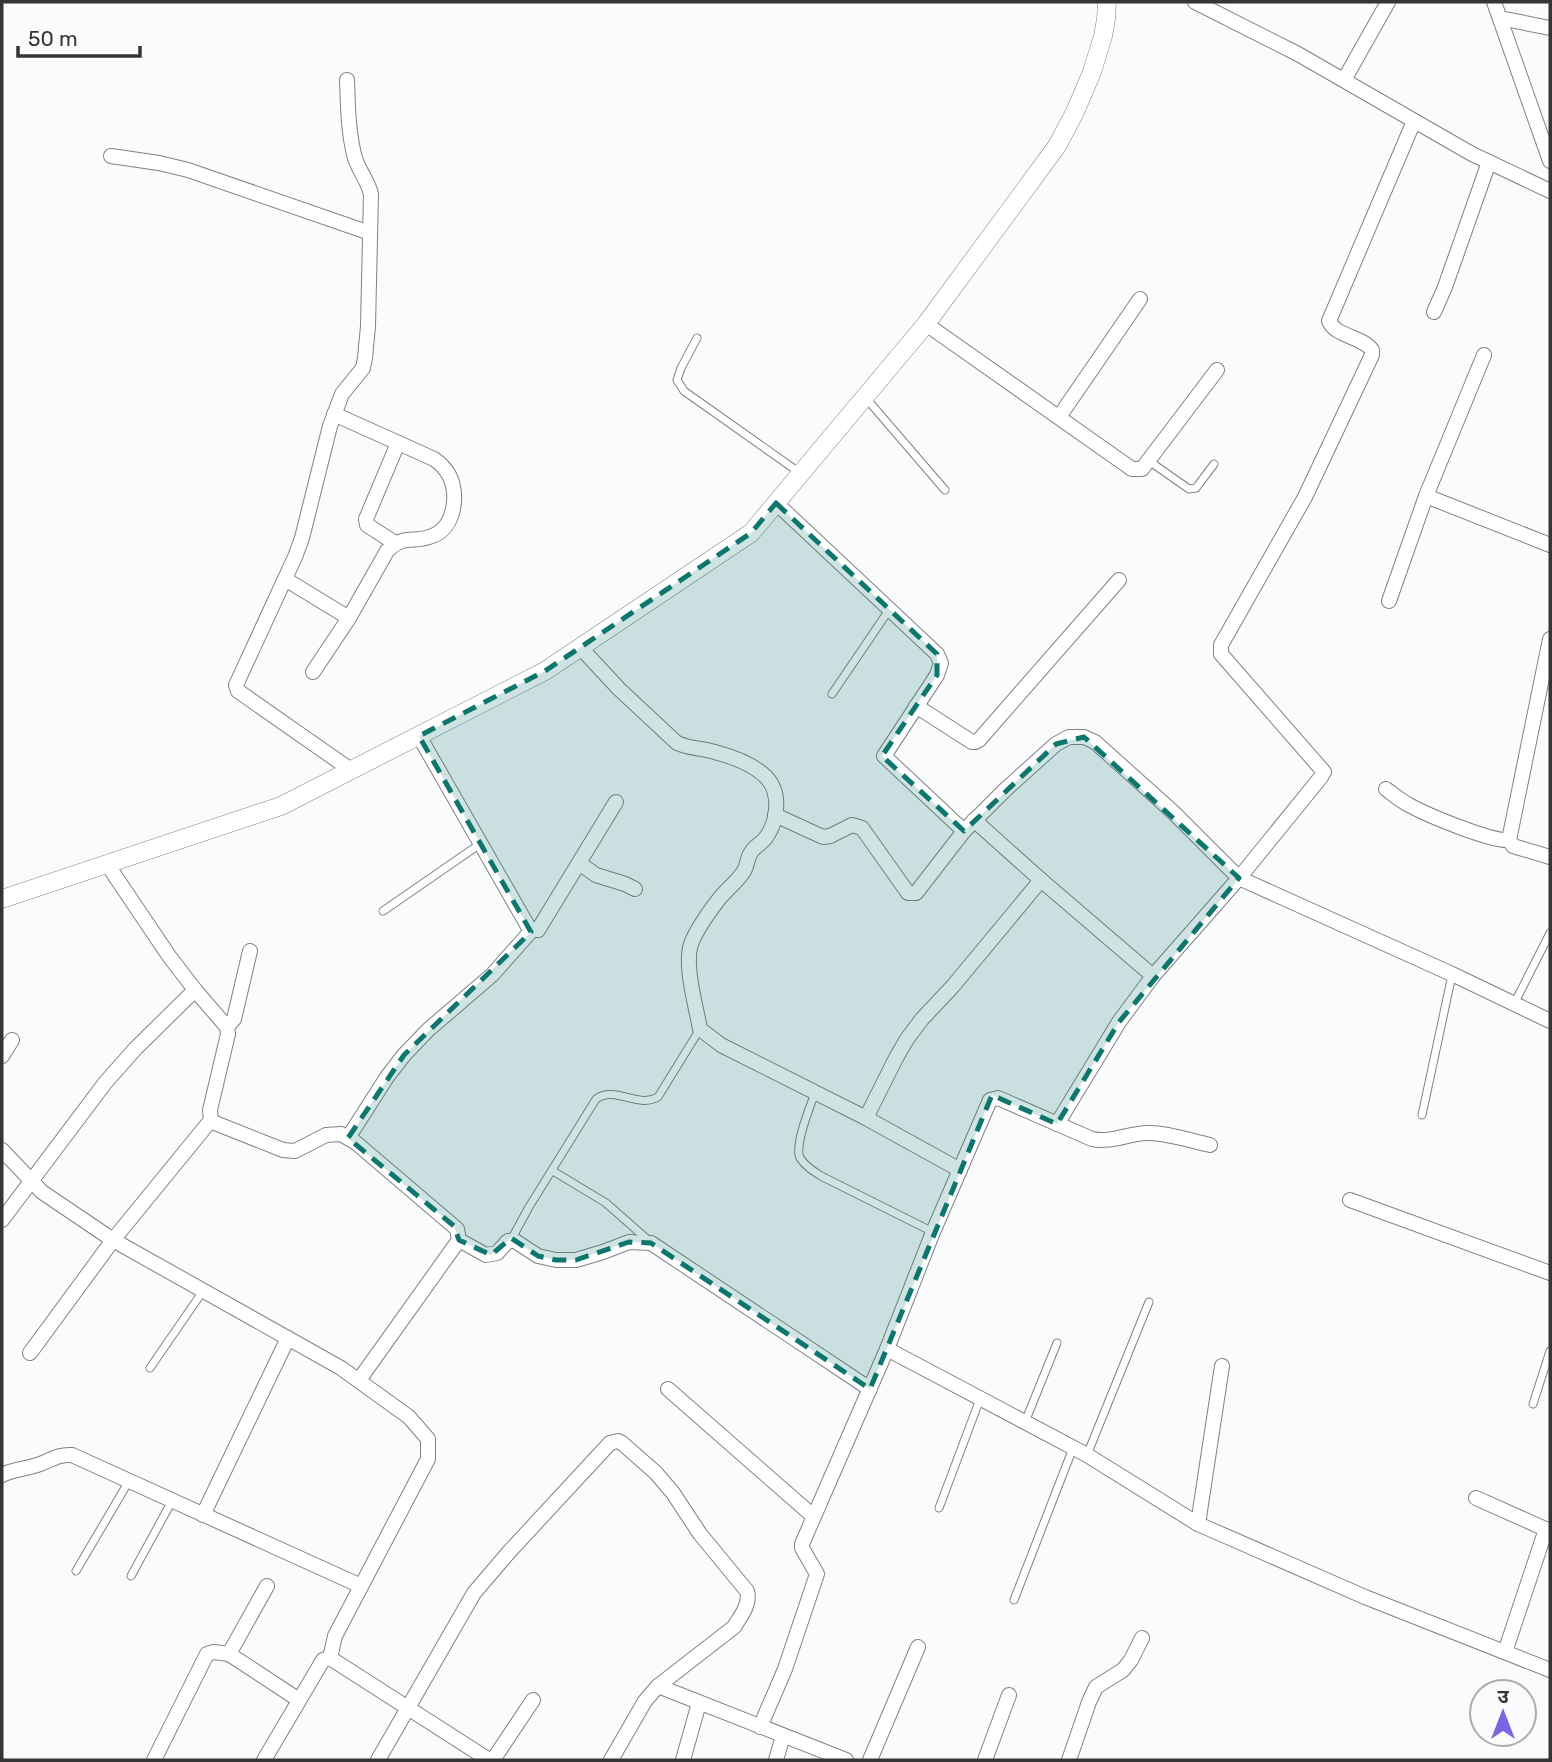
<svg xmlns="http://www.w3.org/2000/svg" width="1552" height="1762" font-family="Rubik,'Noto Sans Devanagari',sans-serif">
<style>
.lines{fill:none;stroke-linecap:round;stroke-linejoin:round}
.service-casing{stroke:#808283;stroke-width:9}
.minor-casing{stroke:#808283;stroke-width:16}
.tertiary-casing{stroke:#808283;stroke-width:19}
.service{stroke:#fff;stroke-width:7}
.minor{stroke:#fff;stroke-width:14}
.tertiary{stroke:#fff;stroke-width:18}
.marked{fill:#0f766e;fill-opacity:0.2;stroke:#0f766e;stroke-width:5;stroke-dasharray:14 9;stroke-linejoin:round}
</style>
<rect width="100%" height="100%" fill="#f9fbfd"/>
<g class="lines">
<g class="service-casing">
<g id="service">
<path d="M697 338 681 368 677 380 684 391 800 473"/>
<path d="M865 397 945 490"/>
<path d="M1149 461 1189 489 1196 488 1214 464"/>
<path d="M832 694 889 610"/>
<path d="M383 911 480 844"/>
<path d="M1514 1004 1550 933"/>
<path d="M815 1093C810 1107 794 1145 800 1158 805 1166 813 1171 821 1176L933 1232"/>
<path d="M1422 1115 1452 975"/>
<path d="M553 1171 606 1203 648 1240"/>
<path d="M511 1240 529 1207 596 1099C615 1085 638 1109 658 1097L700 1029"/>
<path d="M150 1368 203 1291"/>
<path d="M1533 1404 1550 1351"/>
<path d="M1025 1422 1057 1343"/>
<path d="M1087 1455 1149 1302"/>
<path d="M939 1508 980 1399"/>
<path d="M76 1571 129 1481"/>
<path d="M131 1576 172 1501"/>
<path d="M1014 1600 1073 1448"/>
</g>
</g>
<g class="minor-casing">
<g id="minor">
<path d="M1195 2 1298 54 1472 154 1550 191"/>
<path d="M1494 2 1550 161"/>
<path d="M1500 18 1550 28"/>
<path d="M347 80C348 105 348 133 355 158 359 171 368 181 371 194L368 326 365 358 363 368 342 394 330 426 302 538 295 557 236 685 238 691 351 770"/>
<path d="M1344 80 1388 2"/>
<path d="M111 156 159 163 188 170 370 233"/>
<path d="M1434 312 1445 287 1489 162"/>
<path d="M926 324 1132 469H1142L1217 370"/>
<path d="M1059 417 1140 299"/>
<path d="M1426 496 1550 545"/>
<path d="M776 503 937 654 941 663 937 675 884 756 964 831"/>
<path d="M395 543 367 525 366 519 398 443"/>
<path d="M285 579 349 618"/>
<path d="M1389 601 1426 496 1484 355"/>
<path d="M1550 639 1509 840 1513 846 1550 857"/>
<path d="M580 647 619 689 677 743C690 749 704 748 718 753 733 757 754 765 766 777 781 792 778 820 767 836 763 843 756 845 752 851 747 857 748 864 744 871 738 881 727 889 719 899 709 912 697 928 691 944 684 966 696 1006 700 1029L721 1045 866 1118 960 1170"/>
<path d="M313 672 349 618 387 551C405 533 413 544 432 536 455 528 459 494 449 475 445 468 440 463 434 459L334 414"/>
<path d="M916 706 972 742H975L979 740 1119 580"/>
<path d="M419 736 529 928 532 930H538L616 802"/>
<path d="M1386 789C1394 795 1401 801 1409 805 1427 815 1492 842 1509 840"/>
<path d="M775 815 823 837 830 836 852 825 862 828 908 893H916L964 831 1006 789 1056 744 1069 737H1084L1095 742 1173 812 1239 878 1452 974 1550 1021"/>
<path d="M974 820 1041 880 1153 976"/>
<path d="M579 863 596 875 625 884 635 889"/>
<path d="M107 864 169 956 195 990 227 1027 228 1034 210 1110 211 1120 215 1123 283 1150 295 1151 326 1135 341 1134 355 1142 457 1229 459 1240 359 1380"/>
<path d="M227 1027 234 1019 250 951"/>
<path d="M2 1056 12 1040"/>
<path d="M866 1118 896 1058 907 1039 922 1019 953 986 1041 880"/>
<path d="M1057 1124 1119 1022 1153 976 1239 878 1321 777 1324 772 1221 654V645L1305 497 1372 355V350C1362 336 1336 337 1329 321L1414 121"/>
<path d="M348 1138 387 1077 404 1055 428 1030 492 975 532 930"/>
<path d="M2 1150 42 1192 113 1240 341 1368 409 1417 428 1439V1459L335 1636 330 1658"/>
<path d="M1350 1200 1550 1273"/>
<path d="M2 1220 105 1083 135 1049 195 990"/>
<path d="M459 1240 486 1255 497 1253 508 1241H515L538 1256 556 1260H576L603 1252 629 1242 651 1243 870 1389"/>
<path d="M887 1349 1087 1455 1198 1524 1365 1597 1550 1670"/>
<path d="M30 1353 113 1240 211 1120"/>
<path d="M668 1389 813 1516"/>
<path d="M2 1475C14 1469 27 1469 40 1464 51 1460 59 1454 72 1455L361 1586"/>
<path d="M1476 1498 1550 1531"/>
<path d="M203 1515 288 1338"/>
<path d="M1198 1524 1222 1366"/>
<path d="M1505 1652 1546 1529"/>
<path d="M229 1654 267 1586"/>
<path d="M658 1686 846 1760"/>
<path d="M760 1727 785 1669 817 1574 802 1548V1544L887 1349 933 1232 990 1100 998 1098 1092 1139C1110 1143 1127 1134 1146 1133 1165 1132 1191 1141 1210 1145"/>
<path d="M154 1760 207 1654 214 1652 229 1654 299 1700"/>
<path d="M264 1760 323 1660 330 1658 489 1760"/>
<path d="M378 1760 474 1593 509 1552 610 1443 618 1441 622 1443 656 1473 673 1493 700 1534 747 1591C751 1604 740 1617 734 1627L658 1686 645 1701 611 1760"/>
<path d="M493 1760 533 1700"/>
<path d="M683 1760 699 1703"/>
<path d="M776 1760 783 1736"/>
<path d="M870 1760 918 1647"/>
<path d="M985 1760 1009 1695"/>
<path d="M1069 1760 1089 1702 1096 1687 1123 1670 1131 1660 1142 1638"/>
</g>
</g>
<g class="tertiary-casing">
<path id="tertiary" d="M2 899 281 806 545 671 751 533 926 324 1057 146 1075 112 1092 72 1103 36 1106 19 1107 2"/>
</g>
<use href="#service" class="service"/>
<use href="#minor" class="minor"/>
<use href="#tertiary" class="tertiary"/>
</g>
<path class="marked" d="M776 503 937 654V675L882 756 964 831 1056 744 1084 737 1239 878 1119 1022 1057 1124 992 1095 870 1389 651 1243 629 1242 576 1260H556L538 1256 511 1238 491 1255 459 1240 454 1226 348 1138 404 1055 531 932 419 736 545 671 751 533Z"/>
<rect width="1552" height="1762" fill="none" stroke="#353536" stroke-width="7"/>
<g transform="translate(1503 1713)"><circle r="33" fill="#f9fbfd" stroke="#abacad" stroke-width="2"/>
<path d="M0-5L12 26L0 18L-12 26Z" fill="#7966e1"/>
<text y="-10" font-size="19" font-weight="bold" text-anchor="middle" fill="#353536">उ</text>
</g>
<path d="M18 46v10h122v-10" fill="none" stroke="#353536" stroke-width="3.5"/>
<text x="28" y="46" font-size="21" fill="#353536" stroke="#f9fbfd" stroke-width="5" paint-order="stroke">50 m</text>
</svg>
